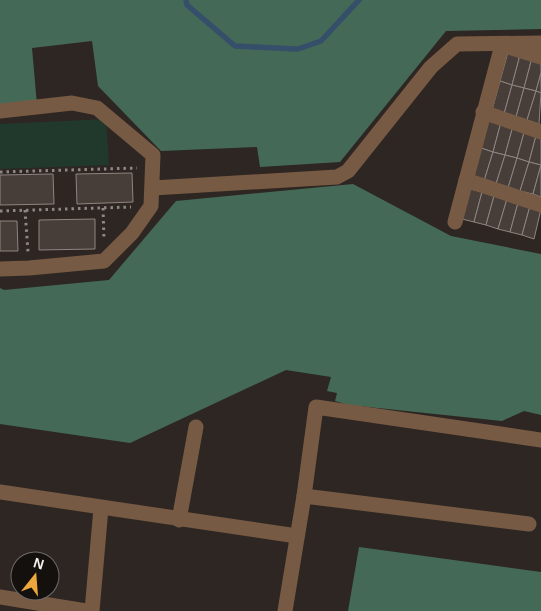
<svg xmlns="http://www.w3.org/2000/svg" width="541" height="611" font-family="Helvetica,sans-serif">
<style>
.green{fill:#21392d}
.forest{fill:#446a57}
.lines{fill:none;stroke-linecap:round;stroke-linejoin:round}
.stream{stroke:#354f6a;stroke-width:5.5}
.building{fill:#473e3a;stroke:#8e8580}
.path{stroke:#8e8784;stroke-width:3;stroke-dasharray:2.5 4;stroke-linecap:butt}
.minor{stroke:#775a43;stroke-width:15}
</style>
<rect width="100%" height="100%" fill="#2e2622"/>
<path class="green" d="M106 119 109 165 0 169V124Z"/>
<g class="forest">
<path d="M0 0H541V29L446 31 340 162 260 167 257 147 161 151 98 86 92 41 32 48 37 105 0 106Z"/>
<path d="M353 184 451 236 541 254V415L524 411 502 421 349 405 335 401 337 393 327 391 331 377 286 370 130 443 0 424V288L4 290 109 280 176 201Z"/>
<path d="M359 547 541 572V611H348Z"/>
</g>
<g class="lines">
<path class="stream" d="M186 0 187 5 235 46 298 49 321 41 359 0"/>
</g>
<g class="building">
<path d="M508 52 520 55 512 85 500 81Z"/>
<path d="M520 55 532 58 524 88 512 85Z"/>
<path d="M532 58 541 61V73L536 91 524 88Z"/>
<path d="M541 73V93L536 91Z"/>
<path d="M500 81 512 85 504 114 492 110Z"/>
<path d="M512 85 524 88 516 117 504 114Z"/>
<path d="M524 88 536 91 527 120 516 117Z"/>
<path d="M536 91 541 93 539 124 527 120Z"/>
<path d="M489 119 501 122 493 152 481 148Z"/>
<path d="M501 122 513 126 505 155 493 152Z"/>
<path d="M513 126 525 129 517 158 505 155Z"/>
<path d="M525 129 537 132 529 162 517 158Z"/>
<path d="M537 132 541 133V165L529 162Z"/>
<path d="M481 148 493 152 484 181 472 178Z"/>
<path d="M493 152 505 155 496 184 484 181Z"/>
<path d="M505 155 517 158 508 188 496 184Z"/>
<path d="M517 158 529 162 520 191 508 188Z"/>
<path d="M529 162 541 165 533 194 520 191Z"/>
<path d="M541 165V197L533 194Z"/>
<path d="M132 173 133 202 77 204 76 174Z"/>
<path d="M53 174 54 204 0 205V175Z"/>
<path d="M470 189 482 192 474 222 462 219Z"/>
<path d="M482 192 494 196 486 225 474 222Z"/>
<path d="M494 196 507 199 498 229 486 225Z"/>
<path d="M507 199 518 203 510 232 498 229Z"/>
<path d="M518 203 530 206 522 235 510 232Z"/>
<path d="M530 206 541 209 534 239 522 235Z"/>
<path d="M95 219V249L39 250V220Z"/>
<path d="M0 221H17L18 251H0Z"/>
</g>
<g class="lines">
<g class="path">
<path d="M0 172 137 168"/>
<path d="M103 208 104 240"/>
<path d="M25 210 28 252"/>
<path d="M0 211 131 207"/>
</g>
<g class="minor">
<path d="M512 48 541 57"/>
<path d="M0 111 72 103 97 108 153 155 151 206 132 233 104 261 29 268 0 269"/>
<path d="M483 112 541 132"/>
<path d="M466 180 541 205"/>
<path d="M153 188 337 177 348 171 431 67 457 44 541 43"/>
<path d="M455 222 502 45"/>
<path d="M0 492 297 536"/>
<path d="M304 496 529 524"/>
<path d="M179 520 196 427"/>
<path d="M0 597 86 611"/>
<path d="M92 611 101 508"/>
<path d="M285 611 304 496 316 407 541 440"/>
</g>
</g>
<g transform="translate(35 576) rotate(17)"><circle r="24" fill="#13100e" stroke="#6d6967"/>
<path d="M0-4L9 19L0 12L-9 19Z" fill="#eda83c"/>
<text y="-8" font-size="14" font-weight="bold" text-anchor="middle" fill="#f4eeec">N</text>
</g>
</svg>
